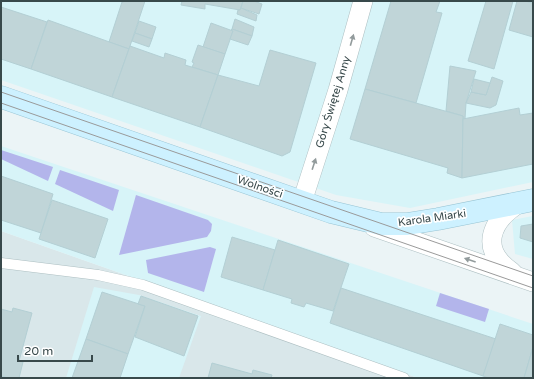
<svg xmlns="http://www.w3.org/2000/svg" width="534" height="379" font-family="'Varela Round',sans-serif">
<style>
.residential{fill:#d9e7ea}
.commercial{fill:#d7f4f8}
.green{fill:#b3b5eb}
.building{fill:#c0d5d8;stroke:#b3cfd4}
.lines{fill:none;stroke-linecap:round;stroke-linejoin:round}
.lane-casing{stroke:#adbfc2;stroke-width:11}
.street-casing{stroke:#adbfc2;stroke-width:20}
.secondary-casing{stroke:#97c4d4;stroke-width:23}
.lane{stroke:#fff;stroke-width:10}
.street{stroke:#fff;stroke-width:19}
.secondary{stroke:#cdf1ff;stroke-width:22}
.tram{stroke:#9a9a9a;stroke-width:1}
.oneway{fill:#929b9c}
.labels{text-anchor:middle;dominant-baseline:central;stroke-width:3.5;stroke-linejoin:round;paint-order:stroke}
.street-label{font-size:11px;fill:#38494b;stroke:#fff}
</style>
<rect width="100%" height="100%" fill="#ebf4f6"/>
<path class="residential" d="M1 231 205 303 418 378H1Z"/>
<g class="commercial">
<path d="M1 1H533V182L410 208 336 195 1 80Z"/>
<path d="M1 146 533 324V378H418L1 231Z"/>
<path d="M533 216V259L515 254 512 220Z"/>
<path d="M94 287 139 295 201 316 179 378H66Z"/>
</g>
<g class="green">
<path d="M1 150 53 167 48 181 1 159Z"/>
<path d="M60 170 119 190 113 211 55 184Z"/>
<path d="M136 195 208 220 212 224 211 231 207 237 119 255Z"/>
<path d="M210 247 216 249 204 292 148 273 146 260Z"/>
<path d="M440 293 489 309 485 322 436 306Z"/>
</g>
<g class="building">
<path d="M126 1H145L129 49 109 42 122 2Z"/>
<path d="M182 1H243L240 10 205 4V9L181 5Z"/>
<path d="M243 1H254L262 4 259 14 241 8Z"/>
<path d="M391 1H440L436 12 442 13 416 103 365 89Z"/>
<path d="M486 1H513L494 69 468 61Z"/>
<path d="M517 1H525L533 3V37L509 30Z"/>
<path d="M1 7 47 22 31 69 1 59Z"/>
<path d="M241 8 257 15 256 21 237 14 238 10H240Z"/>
<path d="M235 19 254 27 252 36 232 29Z"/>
<path d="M48 20 129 49 112 97 31 69Z"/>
<path d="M139 21 156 27 152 39 135 33Z"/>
<path d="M211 23 233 31 225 54 203 47Z"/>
<path d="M232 29 252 36 248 45 230 39 233 31 231 30Z"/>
<path d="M135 33 152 39 149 47 132 41Z"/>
<path d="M198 45 225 54 218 75 192 67 194 63 192 62Z"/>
<path d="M130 46 164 58 165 53 186 60 185 65 218 75 200 127 112 97Z"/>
<path d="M270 50 316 63 290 152 282 156 200 127 218 75 259 86Z"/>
<path d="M450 66 476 71 466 103 465 119H463V116L446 111Z"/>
<path d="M492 77 503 81 496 105 490 108 466 103 471 92 486 95Z"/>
<path d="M474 79 490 83 486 95 471 92Z"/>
<path d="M365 89 463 116 462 178 447 173 448 168 350 139Z"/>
<path d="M519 108 520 115 533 113V164L462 178 463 119Z"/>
<path d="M1 176 53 194 41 233 1 220Z"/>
<path d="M52 200 108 219 95 258 39 239Z"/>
<path d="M533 224V242L520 238 521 226Z"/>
<path d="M232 237 275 250 263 290 221 277Z"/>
<path d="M278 240 349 264 333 311 306 303 304 307 291 303 292 299 263 290Z"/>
<path d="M341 288 496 339 483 376 330 323Z"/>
<path d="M102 292 145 306 128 354 86 339Z"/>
<path d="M141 296 198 316 184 356 135 337 145 306 138 304Z"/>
<path d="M13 308 32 313 19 361 23 362 19 378H8L1 376V309L12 312Z"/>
<path d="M500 324 533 335V347L524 378H488L483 376Z"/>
<path d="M86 339 128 354 120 378H72Z"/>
<path d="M533 347V378H524Z"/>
<path d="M212 363 252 374 253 370 272 375 271 378H208Z"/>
</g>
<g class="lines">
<g class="lane-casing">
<path id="lane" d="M1 263 98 275 143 285 404 378"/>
</g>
<g class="street-casing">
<g id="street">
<path d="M302 202 338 90 363 1"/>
<path d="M374 227 533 282"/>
<path d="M512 272C478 249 491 220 521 202"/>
</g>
</g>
<g class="secondary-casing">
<path id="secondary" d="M1 97 331 212 381 224H407L438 219 533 200"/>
</g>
<use href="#lane" class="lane"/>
<use href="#street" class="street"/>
<use href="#secondary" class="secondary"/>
<g class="tram">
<path d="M1 92 533 276"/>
<path d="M1 103 533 288"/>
</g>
</g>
<defs><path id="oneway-solid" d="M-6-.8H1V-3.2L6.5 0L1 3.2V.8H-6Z"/></defs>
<g class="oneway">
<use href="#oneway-solid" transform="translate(352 40) rotate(-74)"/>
<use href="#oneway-solid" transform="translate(314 164) rotate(-72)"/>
<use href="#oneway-solid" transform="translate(470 260) rotate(-161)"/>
</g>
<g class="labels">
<g class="street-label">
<text transform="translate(333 102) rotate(-73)">Góry Świętej Anny</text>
<text transform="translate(260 187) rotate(19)">Wolności</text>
<text transform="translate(432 218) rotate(-8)">Karola Miarki</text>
</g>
</g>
<rect width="534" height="379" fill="none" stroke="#38494b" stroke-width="4"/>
<path d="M18 355v6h74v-6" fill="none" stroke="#38494b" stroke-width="2"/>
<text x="24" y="355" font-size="12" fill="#38494b" stroke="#ffffff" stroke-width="3" paint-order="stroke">20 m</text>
</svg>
